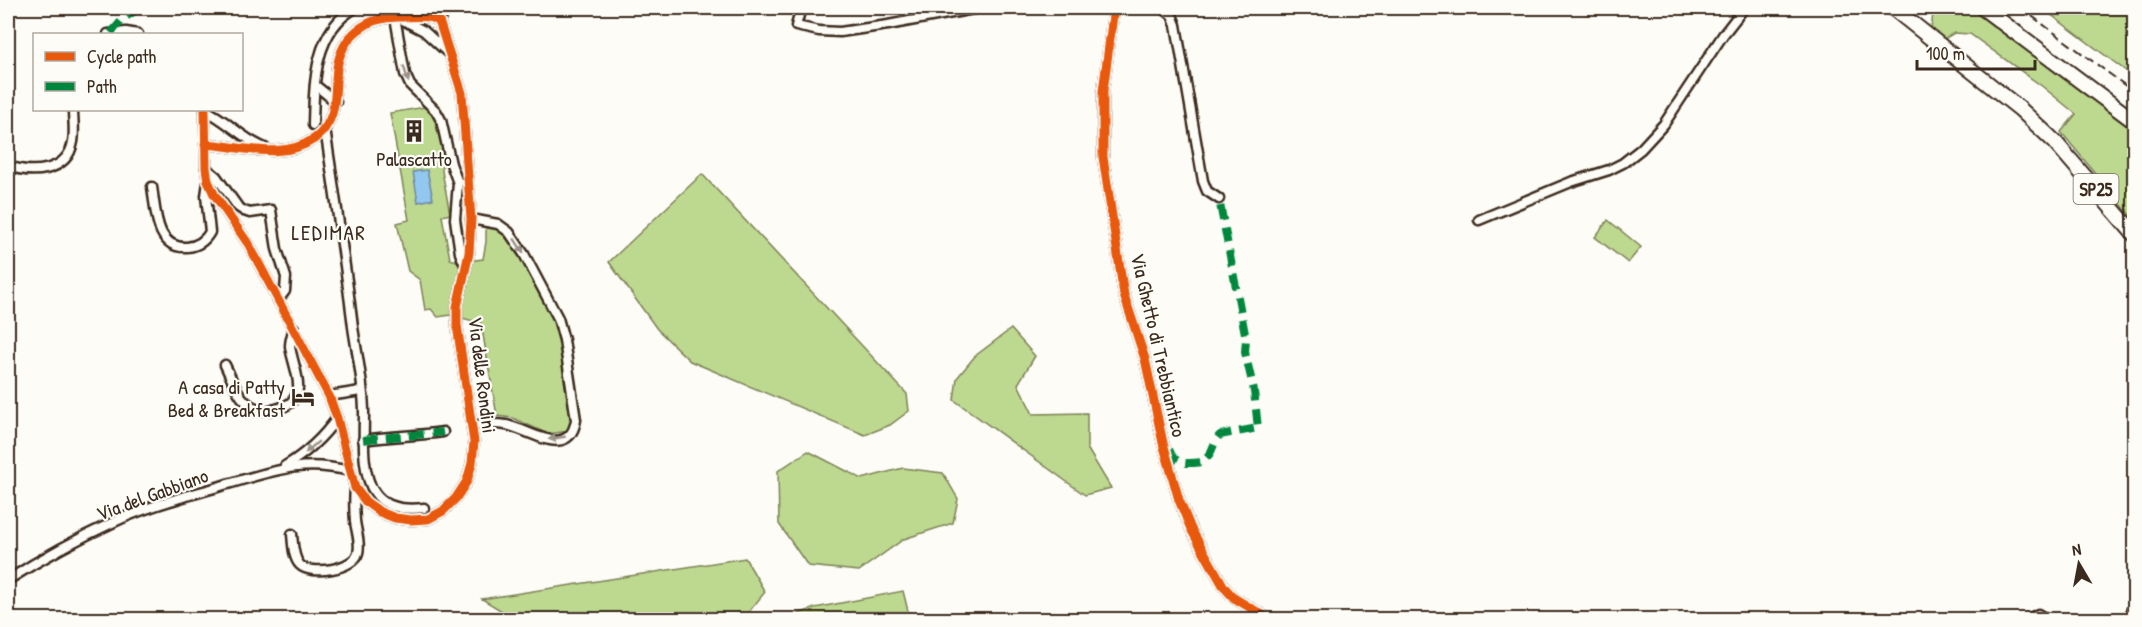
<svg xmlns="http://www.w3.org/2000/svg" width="2142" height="627" font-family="'Patrick Hand',sans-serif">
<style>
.green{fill:#bdd88f;stroke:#7c8156;stroke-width:1.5}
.water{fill:#92c7f0;stroke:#6f889c;stroke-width:1.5}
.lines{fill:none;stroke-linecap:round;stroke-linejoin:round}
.minor-casing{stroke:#3b2a1e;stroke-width:13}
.primary-casing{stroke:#3b2a1e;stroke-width:18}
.minor{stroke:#fdfcf7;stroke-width:8}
.primary{stroke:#fdfcf7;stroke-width:14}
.rail{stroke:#3b2a1e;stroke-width:2;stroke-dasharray:9 4.5;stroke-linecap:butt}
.quiet{stroke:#00873e;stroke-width:8;stroke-dasharray:15 8;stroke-linecap:butt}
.cycleway-casing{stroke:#fdfcf7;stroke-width:13}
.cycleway{stroke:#e8590c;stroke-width:9}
.oneway{fill:#9c938a}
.labels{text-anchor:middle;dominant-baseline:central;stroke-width:4.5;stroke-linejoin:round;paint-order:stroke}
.shield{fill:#fdfcf7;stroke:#75695f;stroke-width:1.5}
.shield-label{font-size:18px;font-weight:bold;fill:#3b2a1e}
.poi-label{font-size:20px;fill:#3b2a1e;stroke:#fdfcf7}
.street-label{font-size:20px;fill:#3b2a1e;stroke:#fdfcf7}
.neighbourhood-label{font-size:21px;letter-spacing:1.5px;fill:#3b2a1e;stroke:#fdfcf7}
</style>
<rect width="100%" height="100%" fill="#fdfcf7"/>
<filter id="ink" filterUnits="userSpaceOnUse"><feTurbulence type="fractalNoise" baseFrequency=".0167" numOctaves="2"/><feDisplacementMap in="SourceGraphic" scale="12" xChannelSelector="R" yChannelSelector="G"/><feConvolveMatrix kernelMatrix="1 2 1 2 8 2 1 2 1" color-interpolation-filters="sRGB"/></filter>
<g filter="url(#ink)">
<g class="green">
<path d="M1931 8H1972L2134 129V220L2061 132 2076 114 2043 87 1970 34 1954 33 1944 39 1931 29 1933 14Z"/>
<path d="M2042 8H2134V77Z"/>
<path d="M425 107 432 112 436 119 443 153 442 171 450 214 442 216 450 259 460 262 483 259 486 242V228L492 224 505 232 519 251 557 326 573 420 569 431 548 434 513 418 497 416 481 323 451 315 438 317 431 309 425 310 420 280 408 271 397 223 409 220 390 113Z"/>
<path d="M702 174 907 394 909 411 890 425 865 435 690 361 657 329 609 262Z"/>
<path d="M1608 220 1641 247 1628 263 1595 237Z"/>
<path d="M1011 329 1035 356 1018 384 1033 414 1087 413V448L1111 488 1085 495 954 400 957 378 975 356Z"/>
<path d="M808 451 862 479 903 468 943 473 958 499 953 523 904 539 859 571 808 566 779 524 778 471Z"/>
<path d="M745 558 765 592 743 619H515L482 599Z"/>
<path d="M903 591 910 619H784L815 608Z"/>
</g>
<path class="water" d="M427 170 433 199 418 202 413 172Z"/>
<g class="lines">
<g class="minor-casing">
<g id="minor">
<path d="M801 8 796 26 819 31 840 32 888 25 979 8"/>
<path d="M1114 8 1103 91V157L1124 295 1145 359 1163 443 1179 500 1191 529 1224 587 1234 598 1271 620"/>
<path d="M1163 8 1172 15 1176 25 1203 181 1207 191 1219 199"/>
<path d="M395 17 405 74 410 85 436 111 441 120 451 164 458 183 455 219 460 253 465 265"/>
<path d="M401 19 424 31 448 53"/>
<path d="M439 21 447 8"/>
<path d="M108 34 126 32 138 34"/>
<path d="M315 85 336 102"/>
<path d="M205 110 206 168 208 181 214 194 249 245 329 396 337 418 355 488 366 502 380 512 395 518 411 520 428 519 443 511 456 498 467 481 472 463 474 442 457 325V307L469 253 471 219 462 93 439 21C427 14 412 17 398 17 367 17 342 35 337 68 334 94 339 121 314 139 282 161 240 146 205 144"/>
<path d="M205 110C227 120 242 139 265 148"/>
<path d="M313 125C314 83 314 31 355 8"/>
<path d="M325 129C335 195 345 261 353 327 357 355 364 385 364 413 364 435 361 475 375 493 386 509 407 510 424 508"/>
<path d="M8 166C32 174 67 173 73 142 75 131 73 120 73 110"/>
<path d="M206 168 216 176 238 207 244 211 250 213 271 210 277 249 286 277 285 291 278 300"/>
<path d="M152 187C156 210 155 249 187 247 198 246 205 241 210 232L206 196 208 182"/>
<path d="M471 219 498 224 509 232 524 254 558 318 564 340 576 420C569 461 529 429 506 425 495 423 484 424 473 425"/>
<path d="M1479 220 1571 182 1609 170 1623 163 1641 149 1664 124 1723 35 1744 8"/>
<path d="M225 365C234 383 240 407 263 410 271 411 278 409 285 406 310 395 292 365 290 346 290 340 292 334 294 328"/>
<path d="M329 396 361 391"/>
<path d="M363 440C390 436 416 436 443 432"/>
<path d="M285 466C307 453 322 439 337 418"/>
<path d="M292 534C293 544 293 558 300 565 311 576 354 569 358 553 361 543 356 531 355 521 354 509 354 499 355 488"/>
<path d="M8 580C42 558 79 538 116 521 151 505 188 496 224 485 271 472 301 459 349 471"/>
<path d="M2027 620 2038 614 2048 620"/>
<path d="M2127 620 2134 605"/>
</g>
</g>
<g class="primary-casing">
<g id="primary">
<path d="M1893 8 2020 109 2055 142 2134 234"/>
<path d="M1983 8 2134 121"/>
</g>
</g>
<use href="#minor" class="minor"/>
<use href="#primary" class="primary"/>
<path class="rail" d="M2021 8 2134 92"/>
<g class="quiet">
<path d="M111 33 123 19 139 8"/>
<path d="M363 440C390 436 416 436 443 432"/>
<path d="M1169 449C1174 465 1187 464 1202 462 1215 453 1211 444 1220 435L1258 428 1254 391 1245 352 1246 339 1219 199"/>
</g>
<g class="cycleway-casing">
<g id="cycleway">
<path d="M1114 8 1103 91V157L1124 295 1145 359 1163 443 1179 500 1191 529 1224 587 1234 598 1271 620"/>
<path d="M205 110 206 168 208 181 214 194 249 245 329 396 337 418 355 488 366 502 380 512 395 518 411 520 428 519 443 511 456 498 467 481 472 463 474 442 457 325V307L469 253 471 219 462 93 439 21C427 14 412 17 398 17 367 17 342 35 337 68 334 94 339 121 314 139 282 161 240 146 205 144"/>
</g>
</g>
<use href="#cycleway" class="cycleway"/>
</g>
<defs><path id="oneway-solid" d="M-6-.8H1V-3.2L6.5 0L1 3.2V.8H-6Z" transform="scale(1.5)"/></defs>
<g class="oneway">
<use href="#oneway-solid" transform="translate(406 74) rotate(73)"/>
<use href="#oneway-solid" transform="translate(519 246) rotate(57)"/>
<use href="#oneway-solid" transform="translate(557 438) rotate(171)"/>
<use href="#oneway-solid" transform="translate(312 447) rotate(139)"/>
</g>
</g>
<defs>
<g id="building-bare" transform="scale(1.8)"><path d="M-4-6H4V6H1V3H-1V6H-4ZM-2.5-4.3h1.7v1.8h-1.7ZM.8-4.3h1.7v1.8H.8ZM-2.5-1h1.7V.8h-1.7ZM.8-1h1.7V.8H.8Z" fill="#3b2a1e" stroke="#fdfcf7" stroke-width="2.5" paint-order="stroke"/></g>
<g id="hotel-bare" transform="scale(1.8)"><path d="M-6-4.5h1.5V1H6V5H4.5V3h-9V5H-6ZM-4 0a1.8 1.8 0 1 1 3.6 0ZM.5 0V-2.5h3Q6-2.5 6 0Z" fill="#3b2a1e" stroke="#fdfcf7" stroke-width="2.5" paint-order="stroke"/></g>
</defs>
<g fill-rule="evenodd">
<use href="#building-bare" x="414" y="131"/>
<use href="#hotel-bare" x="303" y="397"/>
</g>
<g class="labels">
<rect class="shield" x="2073.5" y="174" width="45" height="30" rx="4.5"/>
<g class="shield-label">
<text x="2096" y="189">SP25</text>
</g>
<g class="poi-label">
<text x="414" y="158">Palascatto</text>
<text x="285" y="386" text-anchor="end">A casa di Patty<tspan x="285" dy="23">Bed &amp; Breakfast</tspan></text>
</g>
<g class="street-label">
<text transform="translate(1159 345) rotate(77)">Via Ghetto di Trebbiantico</text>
<text transform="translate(483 375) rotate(83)">Via delle Rondini</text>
<text transform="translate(152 494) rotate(-20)">Via del Gabbiano</text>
</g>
<g class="neighbourhood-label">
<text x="329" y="232">LEDIMAR</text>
</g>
</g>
<rect width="2142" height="627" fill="none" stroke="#fdfcf7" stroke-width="30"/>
<rect x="15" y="15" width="2112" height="597" fill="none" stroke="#3b2a1e" stroke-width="2" filter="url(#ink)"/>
<rect x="33" y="33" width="210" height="78" fill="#fdfcf7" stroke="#afa8a0" stroke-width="1.5"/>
<rect x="45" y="52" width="30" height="9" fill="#e8590c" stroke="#afa8a0" stroke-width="1.5"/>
<text x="87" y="63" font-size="18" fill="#3b2a1e">Cycle path</text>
<rect x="45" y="82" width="30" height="9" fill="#00873e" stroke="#afa8a0" stroke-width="1.5"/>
<text x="87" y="93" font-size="18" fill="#3b2a1e">Path</text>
<g transform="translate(2079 564) rotate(350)" stroke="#fdfcf7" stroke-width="4.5" paint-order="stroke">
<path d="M0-4.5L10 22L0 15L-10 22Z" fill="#3b2a1e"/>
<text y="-9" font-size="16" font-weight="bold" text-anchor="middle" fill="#3b2a1e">N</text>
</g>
<path d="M1917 60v9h118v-9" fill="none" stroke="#3b2a1e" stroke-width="3"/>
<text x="1926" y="60" font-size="18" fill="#3b2a1e" stroke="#fdfcf7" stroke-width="4.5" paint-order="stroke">100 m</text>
</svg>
